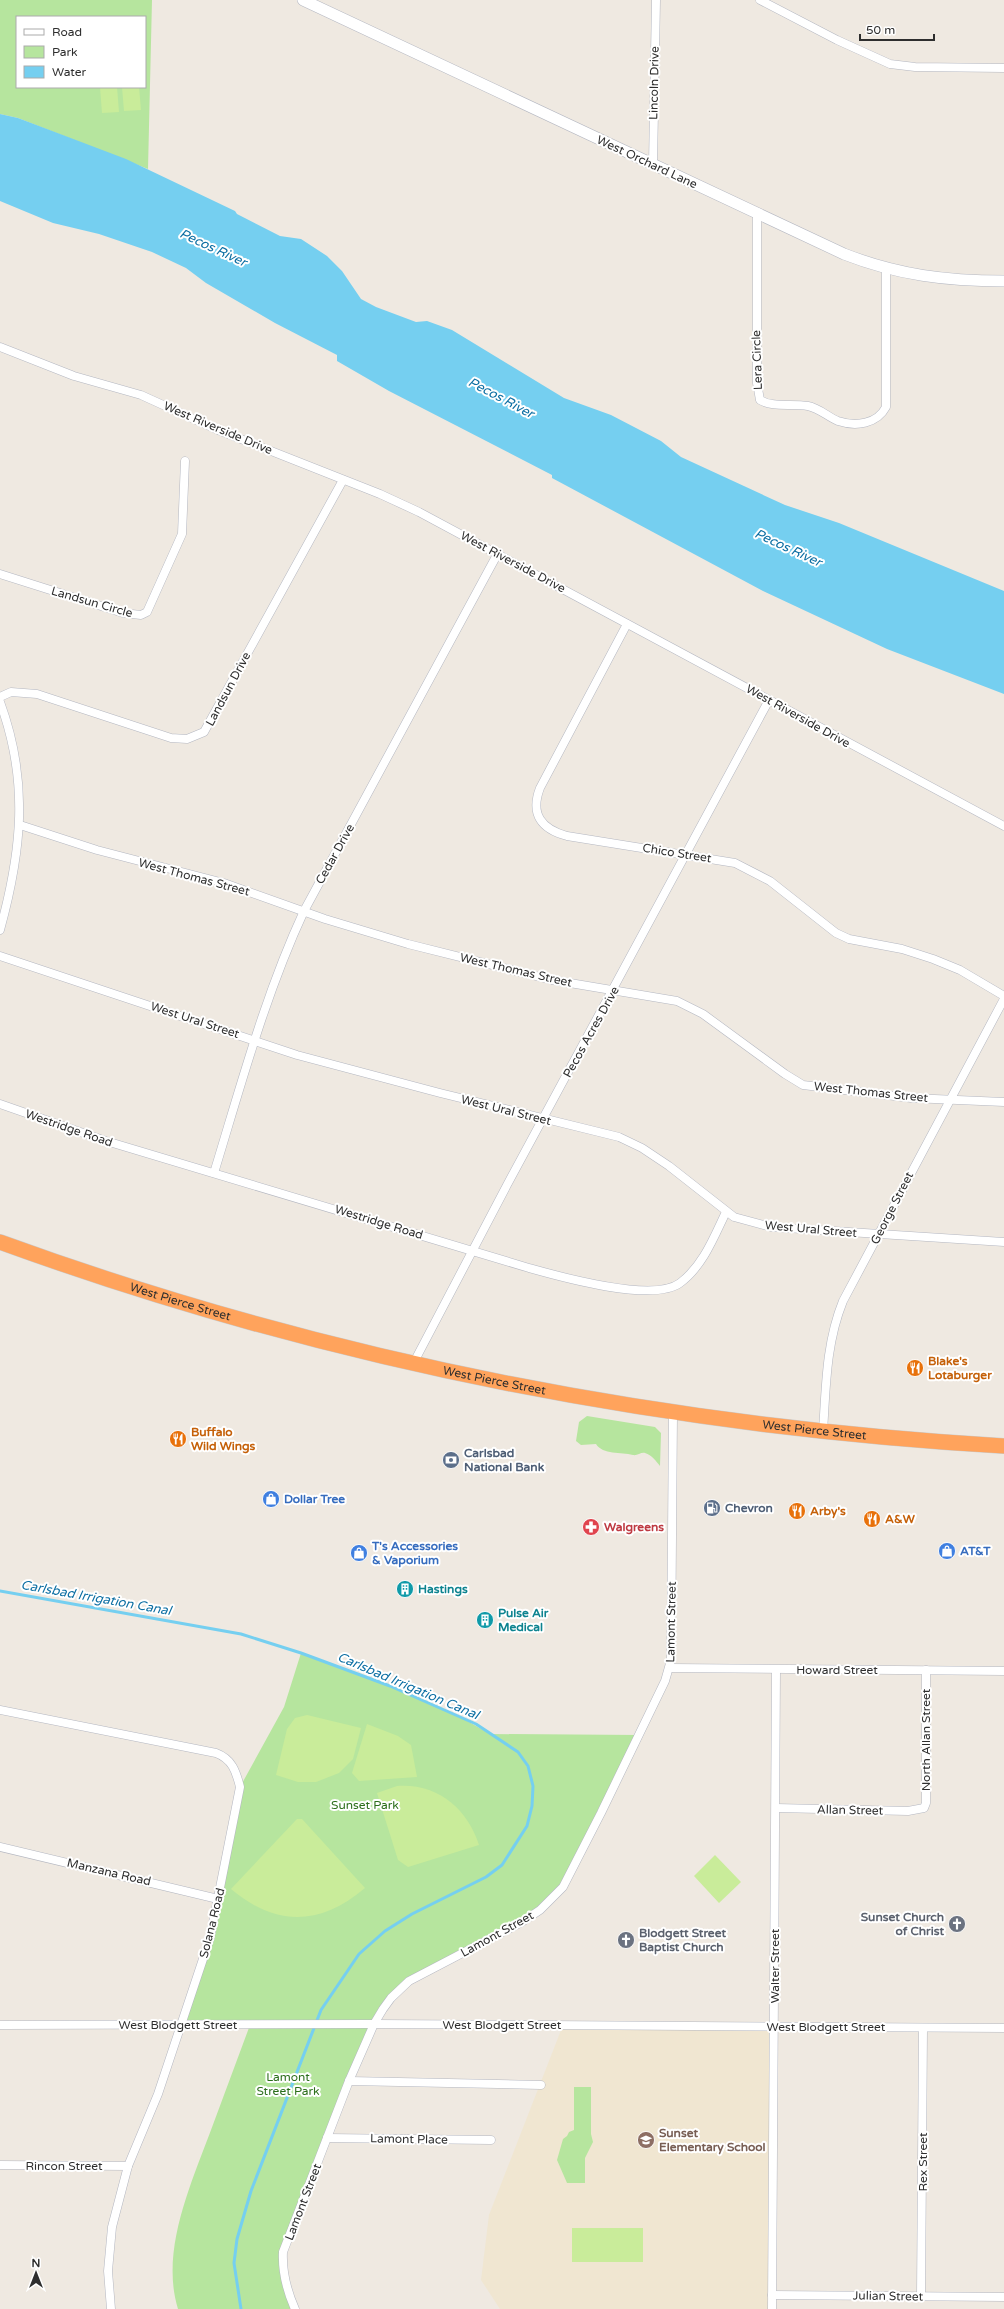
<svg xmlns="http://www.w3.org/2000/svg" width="1004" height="2309" font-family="'Varela Round',sans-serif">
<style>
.education{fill:#f0e6d1}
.green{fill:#b6e59e;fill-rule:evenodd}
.pitch{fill:#c9ec9a}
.water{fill:#75cff0}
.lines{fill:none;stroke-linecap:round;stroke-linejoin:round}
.stream{stroke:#75cff0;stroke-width:3}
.street-casing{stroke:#b4b7c1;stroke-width:9}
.secondary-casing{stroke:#b4b7c1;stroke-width:12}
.highway-casing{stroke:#c9c9c9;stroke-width:16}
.street{stroke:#fff;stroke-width:8}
.secondary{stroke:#fff;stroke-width:11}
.highway{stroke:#ffa35c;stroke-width:15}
.labels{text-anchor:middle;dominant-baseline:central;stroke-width:4;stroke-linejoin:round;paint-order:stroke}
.street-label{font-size:12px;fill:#2e2e2e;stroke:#fff}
.food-label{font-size:12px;font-weight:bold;fill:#c56008;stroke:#fff;text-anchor:start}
.service-label{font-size:12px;font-weight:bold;fill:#4e5e75;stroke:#fff;text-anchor:start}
.shop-label{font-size:12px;font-weight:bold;fill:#366cbe;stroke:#fff;text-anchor:start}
.health-label{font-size:12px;font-weight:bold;fill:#be3a42;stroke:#fff;text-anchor:start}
.culture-label{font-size:12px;font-weight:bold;fill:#0d838f;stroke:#fff;text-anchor:start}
.park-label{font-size:12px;fill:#2c6e1b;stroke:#fff}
.worship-label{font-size:12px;font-weight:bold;fill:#5b616d;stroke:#fff;text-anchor:end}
.education-label{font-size:12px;font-weight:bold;fill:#785e54;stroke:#fff;text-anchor:start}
.water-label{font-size:13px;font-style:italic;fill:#0d6fa3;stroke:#fff}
</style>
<rect width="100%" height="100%" fill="#efe9e1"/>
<path class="education" d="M563 2025 774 2027 772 2309H500L481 2280 489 2215Z"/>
<g class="green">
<path d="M0 0H152L148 169 18 118 0 114ZM17 17H145V87H17Z"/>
<path d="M587 1416 655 1427 661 1433 660 1466C656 1461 652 1455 645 1453 641 1452 637 1456 633 1455 621 1452 603 1455 596 1444L581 1445 576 1441 579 1422Z"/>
<path d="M301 1653 390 1686 457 1715 490 1734 640 1735 572 1871 540 1910 409 1981 374 2024 283 2252 295 2309H178C160 2251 191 2184 211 2130 224 2095 237 2060 250 2025L179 2024 205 1954 240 1787 284 1707Z"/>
<path d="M574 2087H591V2134L593 2142 585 2158V2183H567L557 2160 563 2139 567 2136 569 2132 574 2130Z"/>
</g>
<g class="pitch">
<path d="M100 87H117L119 112 102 113Z"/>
<path d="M122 87H139L141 110 124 111Z"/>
<path d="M307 1715 361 1728 353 1759 339 1773 316 1782H298L276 1775 287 1729 295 1718Z"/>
<path d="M367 1724 398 1736 411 1745 417 1777 359 1781 352 1773Z"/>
<path d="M397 1786C437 1783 467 1808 479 1845L408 1867 398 1860 377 1793Z"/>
<path d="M297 1819H302L365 1888C320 1926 276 1927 231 1889Z"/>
<path d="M715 1855 741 1882 719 1903 694 1876Z"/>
<rect x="572" y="2228" width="71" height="34"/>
</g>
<path class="water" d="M0 114 18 118 126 159 235 211 237 214 280 236 301 239 327 256 342 271 361 299 376 307 416 322 427 321 452 330 564 398 611 415 661 441 681 457 785 505 839 523 1004 591V694L887 649 763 591 552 478V475L389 391 337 361V355L275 323 206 283 186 268 152 252 99 234 53 223 0 201Z"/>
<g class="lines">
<path class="stream" d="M0 1591 241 1634 301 1653 390 1686 476 1724 518 1752 528 1766 533 1786 532 1806 527 1826 502 1865 486 1877 412 1914 385 1931 359 1954 321 2010 251 2191 237 2239 234 2263 241 2309"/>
<g class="street-casing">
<g id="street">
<path d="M760 0 837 40 890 64 915 67 1004 68"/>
<path d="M653 165 656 0"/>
<path d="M757 212V383L760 400C773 408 792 403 808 406 819 408 828 417 838 421 856 427 877 424 886 407V269"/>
<path d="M0 347 74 376 141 395 218 430 380 494 419 512 1004 826"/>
<path d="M0 574 123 613 141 615 147 612 182 534 185 461"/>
<path d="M627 624 540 788C530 814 541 829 567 836L735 863 770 881 836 933 849 939 902 949 933 959 960 970 1004 996"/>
<path d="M0 697 11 692 37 694 171 738 187 739 204 732 343 480"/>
<path d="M0 702C29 781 22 850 0 930"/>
<path d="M20 825 97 850 224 883 325 919 408 944 552 980 677 1001 703 1014 785 1074 803 1085 911 1098 1004 1102"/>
<path d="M0 956 297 1055 440 1093 619 1137 642 1148 669 1166 734 1217 771 1227 1004 1242"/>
<path d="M0 1104 106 1141 529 1268C561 1277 653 1303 680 1283 703 1266 714 1237 726 1212"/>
<path d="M214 1173C241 1085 265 995 304 911L498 553"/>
<path d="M413 1364 507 1185 769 700"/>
<path d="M823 1432C826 1386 826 1343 843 1301L1004 999"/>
<path d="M670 1668 1004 1671"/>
<path d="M0 1710 216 1753C232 1759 236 1771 240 1787L210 1938 158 2094 128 2166 112 2227 108 2271 111 2309"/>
<path d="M776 1808 908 1811 924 1808 926 1803V1670"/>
<path d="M0 1847 218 1899"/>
<path d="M0 2025 374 2024 1004 2028"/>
<path d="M349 2081 541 2085"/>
<path d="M327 2138 491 2140"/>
<path d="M0 2165 128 2166"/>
<path d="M772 2295 1004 2297"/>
<path d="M921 2297 923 2028"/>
<path d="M295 2309C287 2291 282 2272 283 2252L349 2081 374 2024 383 2009 391 1998 409 1981 522 1922 540 1910 563 1887 601 1813 665 1681 671 1660 673 1413"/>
<path d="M772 2309 776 1670"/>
</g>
</g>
<g class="secondary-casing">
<path id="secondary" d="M303 0 844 254C898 275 946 281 1004 281"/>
</g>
<g class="highway-casing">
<g id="highway">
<path id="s1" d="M0 1242C324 1360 660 1426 1004 1446"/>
</g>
</g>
<use href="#street" class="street"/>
<use href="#secondary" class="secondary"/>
<use href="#highway" class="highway"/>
</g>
<defs>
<g id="restaurant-disc" transform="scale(0.9)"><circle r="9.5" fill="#e8710a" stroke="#fff"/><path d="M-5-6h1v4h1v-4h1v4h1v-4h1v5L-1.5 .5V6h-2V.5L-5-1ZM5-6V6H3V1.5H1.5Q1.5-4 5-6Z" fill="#fff"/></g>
<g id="bank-disc" transform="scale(0.9)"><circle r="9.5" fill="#5c6f8a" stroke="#fff"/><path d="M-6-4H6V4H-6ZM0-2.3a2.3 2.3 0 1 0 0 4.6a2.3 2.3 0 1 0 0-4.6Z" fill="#fff"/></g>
<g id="shop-disc" transform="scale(0.9)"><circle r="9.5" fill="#3f7fe0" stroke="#fff"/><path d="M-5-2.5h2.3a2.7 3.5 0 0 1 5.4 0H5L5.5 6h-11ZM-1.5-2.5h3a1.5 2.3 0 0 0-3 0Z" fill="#fff"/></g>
<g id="fuel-disc" transform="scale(0.9)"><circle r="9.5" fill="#5c6f8a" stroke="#fff"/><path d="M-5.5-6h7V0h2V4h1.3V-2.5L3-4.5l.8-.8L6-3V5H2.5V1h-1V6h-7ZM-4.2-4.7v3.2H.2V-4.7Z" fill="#fff"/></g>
<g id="pharmacy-disc" transform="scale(0.9)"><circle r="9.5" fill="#e0444e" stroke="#fff"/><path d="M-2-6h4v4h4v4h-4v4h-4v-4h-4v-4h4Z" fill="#fff"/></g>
<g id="building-disc" transform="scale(0.9)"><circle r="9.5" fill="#0f9aa8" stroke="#fff"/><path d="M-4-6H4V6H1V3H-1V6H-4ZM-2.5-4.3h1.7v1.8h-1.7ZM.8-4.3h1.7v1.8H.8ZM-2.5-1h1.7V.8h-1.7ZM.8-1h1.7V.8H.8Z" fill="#fff"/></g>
<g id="church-disc" transform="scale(0.9)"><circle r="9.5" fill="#6b7280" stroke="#fff"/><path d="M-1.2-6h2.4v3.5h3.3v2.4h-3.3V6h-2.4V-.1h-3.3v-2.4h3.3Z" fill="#fff"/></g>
<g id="school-disc" transform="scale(0.9)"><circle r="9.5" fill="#8d6e63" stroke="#fff"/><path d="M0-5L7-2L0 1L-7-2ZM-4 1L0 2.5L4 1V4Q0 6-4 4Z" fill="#fff"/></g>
</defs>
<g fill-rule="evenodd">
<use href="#restaurant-disc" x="915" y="1368"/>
<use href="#restaurant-disc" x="178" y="1439"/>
<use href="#bank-disc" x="451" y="1460"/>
<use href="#shop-disc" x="271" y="1499"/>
<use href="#fuel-disc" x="712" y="1508"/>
<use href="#restaurant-disc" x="797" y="1511"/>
<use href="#restaurant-disc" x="872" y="1519"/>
<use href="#pharmacy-disc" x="591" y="1527"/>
<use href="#shop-disc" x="947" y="1551"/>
<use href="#shop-disc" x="359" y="1553"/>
<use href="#building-disc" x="405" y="1589"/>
<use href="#building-disc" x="485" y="1620"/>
<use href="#church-disc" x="957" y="1924"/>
<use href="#church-disc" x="626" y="1940"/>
<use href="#school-disc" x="646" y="2140"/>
</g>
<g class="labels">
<g class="street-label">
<text transform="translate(654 83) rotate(-89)">Lincoln Drive</text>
<text transform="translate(647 162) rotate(25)">West Orchard Lane</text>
<text transform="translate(757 360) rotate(-92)">Lera Circle</text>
<text transform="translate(218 428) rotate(23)">West Riverside Drive</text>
<text transform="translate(513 562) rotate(28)">West Riverside Drive</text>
<text transform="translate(92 602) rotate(16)">Landsun Circle</text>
<text transform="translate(228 689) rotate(-62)">Landsun Drive</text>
<text transform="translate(798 716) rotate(29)">West Riverside Drive</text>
<text transform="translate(677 853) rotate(9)">Chico Street</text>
<text transform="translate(335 854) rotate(-61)">Cedar Drive</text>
<text transform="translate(194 877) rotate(15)">West Thomas Street</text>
<text transform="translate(516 970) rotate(13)">West Thomas Street</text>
<text transform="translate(195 1020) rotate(18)">West Ural Street</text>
<text transform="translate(591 1032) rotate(-61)">Pecos Acres Drive</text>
<text transform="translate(871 1092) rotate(6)">West Thomas Street</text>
<text transform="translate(506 1110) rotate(14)">West Ural Street</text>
<text transform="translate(69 1128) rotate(19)">Westridge Road</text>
<text transform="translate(892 1208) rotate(-63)">George Street</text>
<text transform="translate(379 1222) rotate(17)">Westridge Road</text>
<text transform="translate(811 1229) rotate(5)">West Ural Street</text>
<text stroke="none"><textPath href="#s1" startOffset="190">West Pierce Street</textPath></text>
<text stroke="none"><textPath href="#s1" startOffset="514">West Pierce Street</textPath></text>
<text stroke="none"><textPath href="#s1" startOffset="838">West Pierce Street</textPath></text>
<text transform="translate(671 1622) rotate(-89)">Lamont Street</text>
<text x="837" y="1670">Howard Street</text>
<text transform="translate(926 1740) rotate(-90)">North Allan Street</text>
<text transform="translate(850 1810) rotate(1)">Allan Street</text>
<text transform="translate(109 1872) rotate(13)">Manzana Road</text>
<text transform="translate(212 1923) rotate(-76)">Solana Road</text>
<text transform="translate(497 1934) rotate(-29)">Lamont Street</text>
<text transform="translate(775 1966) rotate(-90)">Walter Street</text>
<text x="178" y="2025">West Blodgett Street</text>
<text x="502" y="2025">West Blodgett Street</text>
<text x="826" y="2027">West Blodgett Street</text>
<text transform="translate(409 2139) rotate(1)">Lamont Place</text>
<text transform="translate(923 2162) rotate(-90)">Rex Street</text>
<text x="64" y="2166">Rincon Street</text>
<text transform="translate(303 2202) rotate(-69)">Lamont Street</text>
<text transform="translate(888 2296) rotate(1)">Julian Street</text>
</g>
<g class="food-label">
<text x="928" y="1361">Blake's<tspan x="928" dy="14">Lotaburger</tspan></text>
<text x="191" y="1432">Buffalo<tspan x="191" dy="14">Wild Wings</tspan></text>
<text x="810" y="1511">Arby's</text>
<text x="885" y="1519">A&amp;W</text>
</g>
<g class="service-label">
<text x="464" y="1453">Carlsbad<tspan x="464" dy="14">National Bank</tspan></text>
<text x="725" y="1508">Chevron</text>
</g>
<g class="shop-label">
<text x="284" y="1499">Dollar Tree</text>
<text x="372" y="1546">T's Accessories<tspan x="372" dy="14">&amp; Vaporium</tspan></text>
<text x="960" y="1551">AT&amp;T</text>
</g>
<g class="health-label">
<text x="604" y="1527">Walgreens</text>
</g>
<g class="culture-label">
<text x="418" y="1589">Hastings</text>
<text x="498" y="1613">Pulse Air<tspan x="498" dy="14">Medical</tspan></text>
</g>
<g class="park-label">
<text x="365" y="1805">Sunset Park</text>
<text x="288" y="2077">Lamont<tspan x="288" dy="14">Street Park</tspan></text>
</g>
<g class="worship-label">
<text x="944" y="1917">Sunset Church<tspan x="944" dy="14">of Christ</tspan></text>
<text x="639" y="1933" text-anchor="start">Blodgett Street<tspan x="639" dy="14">Baptist Church</tspan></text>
</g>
<g class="education-label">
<text x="659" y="2133">Sunset<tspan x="659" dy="14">Elementary School</tspan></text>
</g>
<g class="water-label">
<text transform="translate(213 248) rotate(25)">Pecos River</text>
<text transform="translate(501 398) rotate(28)">Pecos River</text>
<text transform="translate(788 548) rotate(25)">Pecos River</text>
<text transform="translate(96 1598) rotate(10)">Carlsbad Irrigation Canal</text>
<text transform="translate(408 1686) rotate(23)">Carlsbad Irrigation Canal</text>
</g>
</g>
<rect x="16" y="16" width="130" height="72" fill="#ffffff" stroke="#ababab"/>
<rect x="24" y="29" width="20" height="6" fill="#ffffff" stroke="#ababab"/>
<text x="52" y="36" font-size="12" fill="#2e2e2e">Road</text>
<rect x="24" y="46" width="20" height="12" fill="#b6e59e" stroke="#ababab"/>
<text x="52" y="56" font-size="12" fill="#2e2e2e">Park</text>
<rect x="24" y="66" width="20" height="12" fill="#75cff0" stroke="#ababab"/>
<text x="52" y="76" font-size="12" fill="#2e2e2e">Water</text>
<g transform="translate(36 2273)" stroke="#ffffff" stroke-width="3" paint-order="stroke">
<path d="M0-3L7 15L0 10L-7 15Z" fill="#2e2e2e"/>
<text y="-6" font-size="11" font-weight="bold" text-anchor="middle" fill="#2e2e2e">N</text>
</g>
<path d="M860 34v6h74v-6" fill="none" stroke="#2e2e2e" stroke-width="2"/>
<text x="866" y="34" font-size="12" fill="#2e2e2e" stroke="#ffffff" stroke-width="3" paint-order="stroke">50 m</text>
</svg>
